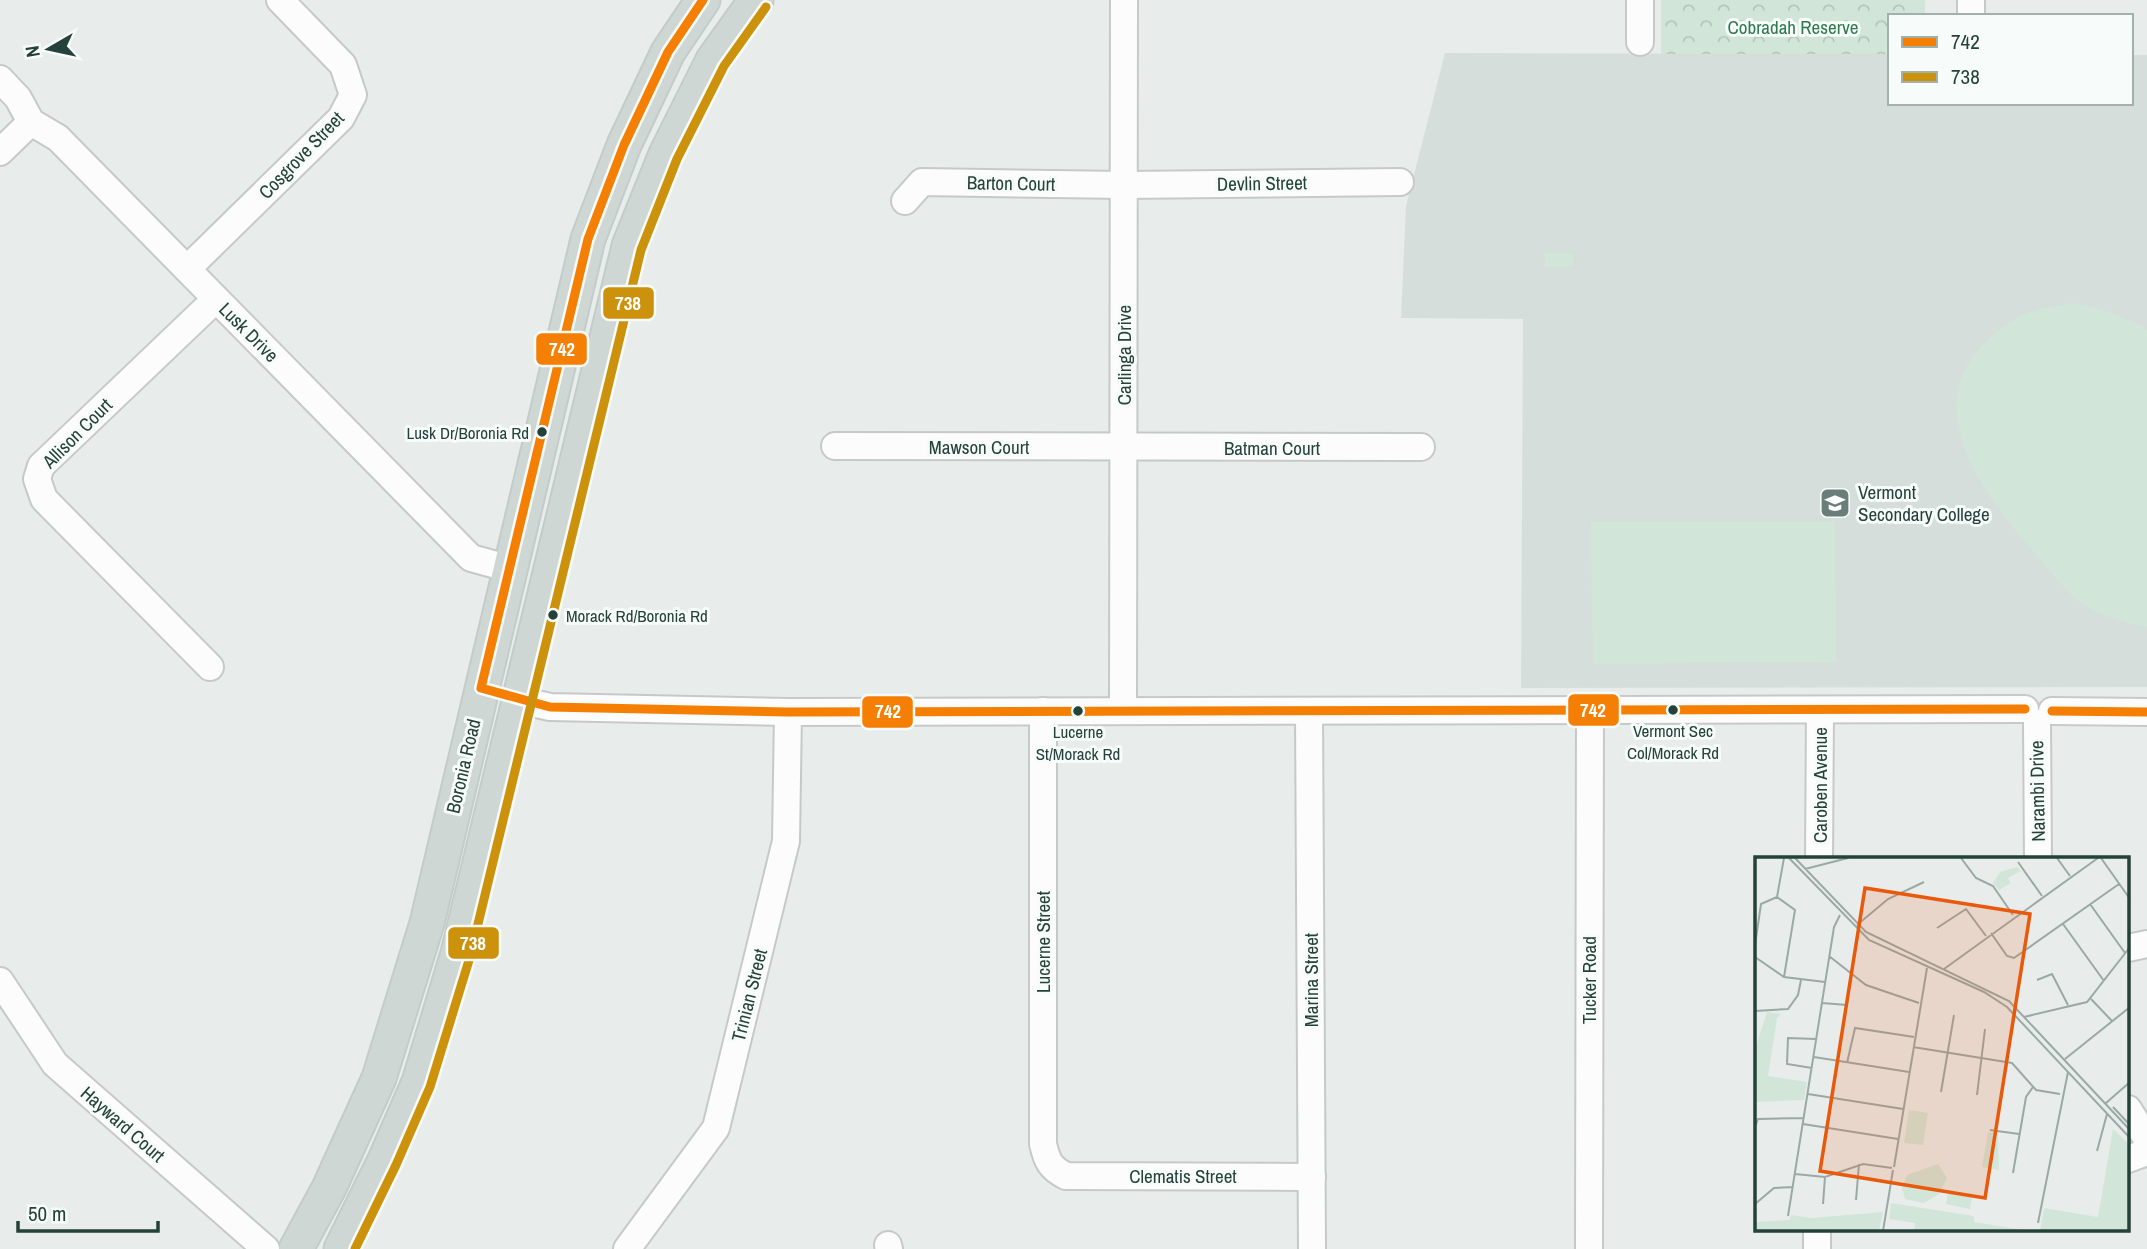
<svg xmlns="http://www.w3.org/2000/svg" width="2147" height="1249" font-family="'Archivo Narrow',sans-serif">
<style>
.built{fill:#d6dedb}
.park{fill:url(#park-crowns)}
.pitch{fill:#d1e6d8}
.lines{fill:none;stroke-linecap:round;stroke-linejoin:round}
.minor-casing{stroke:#c5cac8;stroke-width:30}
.major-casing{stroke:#c3ccc9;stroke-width:37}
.minor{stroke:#fcfcfc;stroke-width:26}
.major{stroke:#cfd7d5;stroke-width:33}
.bus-1-casing{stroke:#f7fbf9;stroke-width:14}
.bus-2-casing{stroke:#f7fbf9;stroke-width:14}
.bus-1{stroke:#f47f03;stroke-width:9}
.bus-2{stroke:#cd920c;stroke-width:9}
.bus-dot{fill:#24423a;stroke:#f7fbf9;stroke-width:2.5}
.labels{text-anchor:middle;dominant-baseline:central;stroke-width:6;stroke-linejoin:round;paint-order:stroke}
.bus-label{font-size:17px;fill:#24423a;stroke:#f7fbf9}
.park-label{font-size:19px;fill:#2d7a4b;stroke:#f7fbf9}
.street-label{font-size:19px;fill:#24423a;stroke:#f7fbf9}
.poi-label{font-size:19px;fill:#24423a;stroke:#f7fbf9;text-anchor:start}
.inset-road{fill:none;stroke:#9aa9a4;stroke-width:2}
.view{fill:#e8590c;fill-opacity:0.15;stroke:#e8590c;stroke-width:3.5}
.inset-edge{fill:none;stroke:#24423a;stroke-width:3.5}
.line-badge{stroke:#f7fbf9;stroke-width:2.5}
.badge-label{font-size:19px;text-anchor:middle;font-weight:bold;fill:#fff}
</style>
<defs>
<pattern id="park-crowns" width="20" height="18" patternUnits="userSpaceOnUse" patternTransform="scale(1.75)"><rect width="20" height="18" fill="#d1e6d8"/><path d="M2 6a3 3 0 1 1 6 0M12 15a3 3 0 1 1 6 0" fill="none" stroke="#b3c6ba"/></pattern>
</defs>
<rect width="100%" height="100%" fill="#e8edeb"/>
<path class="built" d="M1445 53 1890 54V103H2131V55H2147V687L1521 688 1523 319 1401 318 1406 206Z"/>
<path class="park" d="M1661 0H1925V16H1890V54H1661Z"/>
<g class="pitch">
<rect x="1545" y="253" width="28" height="14"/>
<path d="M2074 303C2101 307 2123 317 2147 329V627C2124 623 2091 613 2074 597 2057 581 2043 562 2028 545 1982 492 1920 408 1984 344 2015 314 2032 308 2074 303Z"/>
<path d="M1591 521H1835L1836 662 1593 664Z"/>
</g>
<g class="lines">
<g class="minor-casing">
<g id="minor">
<path d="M1971 14V0"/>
<path d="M1640 42V0"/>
<path d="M0 79 18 98 31 122 58 138 471 558 511 569"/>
<path d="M0 152 31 122"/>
<path d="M905 201 922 182 1124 185 1400 182"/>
<path d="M187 269 341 118 353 95 343 65 280 0"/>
<path d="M835 446 1421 447"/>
<path d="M210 667 44 499 37 479 41 466 216 299"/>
<path d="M519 700 550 707 788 712 2025 709"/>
<path d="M1123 710 1124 0"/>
<path d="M1043 711V1144C1047 1161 1050 1168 1066 1176L1312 1177"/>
<path d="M1309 711 1312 1249"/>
<path d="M2052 711 2147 712"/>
<path d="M2037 723 2038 859"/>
<path d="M1819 859 1820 711"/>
<path d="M2128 948 2147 944"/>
<path d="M0 981 55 1064 266 1249"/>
<path d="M2128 1109 2147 1139"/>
<path d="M2128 1159 2147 1152"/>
<path d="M888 1245 889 1249"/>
<path d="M627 1249 716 1128 786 841 788 712"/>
<path d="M1589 1249 1590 712"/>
<path d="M1817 1249V1230"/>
</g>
</g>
<g class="major-casing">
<g id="major">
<path d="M296 1249 329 1188 379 1078 427 923 588 239 624 145 668 52 703 0"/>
<path d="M341 1249 385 1160 419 1082 458 953 629 246 666 154 713 60 756 0"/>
</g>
</g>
<use href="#minor" class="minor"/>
<use href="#major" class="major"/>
<g class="bus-1-casing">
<g id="bus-1">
<path d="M703 0 668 52 624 145 588 239 481 688 550 707 788 712 2025 709"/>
<path d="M2052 711 2147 712"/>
</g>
</g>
<g class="bus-2-casing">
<path id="bus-2" d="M355 1249 396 1165 430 1087 470 957 641 250 677 159 724 66 766 7"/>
</g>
<use href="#bus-1" class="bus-1"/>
<use href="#bus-2" class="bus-2"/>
</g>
<defs>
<g id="school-square" transform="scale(1.575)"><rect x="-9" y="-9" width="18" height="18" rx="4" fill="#697e78" stroke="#f7fbf9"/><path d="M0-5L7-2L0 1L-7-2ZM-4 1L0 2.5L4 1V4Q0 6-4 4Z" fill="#fff"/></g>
</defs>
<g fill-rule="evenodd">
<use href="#school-square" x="1835" y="503"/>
</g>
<g class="bus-dot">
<circle cx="542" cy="432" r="6"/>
<circle cx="553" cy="615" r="6"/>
<circle cx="1673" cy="710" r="6"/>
<circle cx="1078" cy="711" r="6"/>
</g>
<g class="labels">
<g class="bus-label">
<text x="529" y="432" text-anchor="end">Lusk Dr/Boronia Rd</text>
<text x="566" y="615" text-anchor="start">Morack Rd/Boronia Rd</text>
<text x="1673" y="730">Vermont Sec<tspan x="1673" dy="22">Col/Morack Rd</tspan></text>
<text x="1078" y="731">Lucerne<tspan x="1078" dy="22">St/Morack Rd</tspan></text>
</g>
<g class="park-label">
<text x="1793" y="27">Cobradah Reserve</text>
</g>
<g class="street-label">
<text transform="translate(301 155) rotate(-46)">Cosgrove Street</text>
<text transform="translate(1011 183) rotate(1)">Barton Court</text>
<text transform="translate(1262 183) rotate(-1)">Devlin Street</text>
<text transform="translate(249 332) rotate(45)">Lusk Drive</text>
<text transform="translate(1124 355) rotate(-90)">Carlinga Drive</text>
<text transform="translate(77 433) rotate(-45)">Allison Court</text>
<text x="979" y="447">Mawson Court</text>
<text x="1272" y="448">Batman Court</text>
<text transform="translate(463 766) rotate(-77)">Boronia Road</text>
<text transform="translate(1820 785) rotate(-90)">Caroben Avenue</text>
<text transform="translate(2037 791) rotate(-91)">Narambi Drive</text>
<text transform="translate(1043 942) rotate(-90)">Lucerne Street</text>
<text transform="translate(1311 980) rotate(-90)">Marina Street</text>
<text transform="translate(1589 980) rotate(-90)">Tucker Road</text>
<text transform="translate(749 995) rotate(-76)">Trinian Street</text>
<text transform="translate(123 1124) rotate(41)">Hayward Court</text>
<text x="1183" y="1176">Clematis Street</text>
</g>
<g class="poi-label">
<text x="1858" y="492">Vermont<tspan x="1858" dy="22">Secondary College</tspan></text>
</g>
</g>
<g transform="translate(1755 857)">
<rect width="374" height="374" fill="#e8edeb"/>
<path d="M12 155 26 157 22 161 13 219 52 225 49 243 0 245V192Z" fill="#d1e6d8"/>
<path d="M262 10 266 14 253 21 256 26 244 33 238 26 245 15ZM358 272 374 287V374H285L289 351 343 360ZM233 275 243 277 244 313 227 310ZM136 346 219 359V365L274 374H159L160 366 134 362ZM128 355 124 374H0V365L35 363 36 358 56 361Z" fill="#d1e6d8"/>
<path d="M154 253 173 256 168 288 149 286ZM183 307 192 321 184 337 169 346 150 342 147 331 152 318ZM193 336 217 340 215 352 191 347Z" fill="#d1e6d8"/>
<path class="inset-road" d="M34 1 114 83 229 135 252 150 375 281M40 1 111 75 254 144 375 273M206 1 221 21 238 29 258 58M302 1 315 19M346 1 375 42M263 5 287 39M50 12 93 1M22 40 40 53 29 120M335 47 370 96M308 67 349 124M102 68 133 42 169 25M182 71 211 52 231 79M236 76 252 99 259 101 364 27M0 88 6 47 22 40 29 1M74 99 111 128 164 146M0 100 29 120 70 125M189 112 343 1M282 123 297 117 313 148M336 142 357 164M67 146 92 148M0 154 33 152 43 138 46 123M269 160 332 145 375 90M158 190 257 206 281 233 305 237M59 200 154 215M310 202 375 150M92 206 100 171 159 180M57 211 32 207 33 181 61 182M186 235 199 158M53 237 148 252M222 238 230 172M351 246 375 225M358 250 374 267M48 267 143 282M0 270 3 262 49 261M235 273 264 277M342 294 352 257M139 310 172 111M258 316 271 240 278 230M40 317 70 320 108 307 137 311M101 343 104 307M0 347 19 331 38 330M68 347 70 320M33 359 79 70 85 58M283 366 313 215M128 374 138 313"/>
<path class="view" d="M110 31 275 57 230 341 65 314Z"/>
<rect width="374" height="374" class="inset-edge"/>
</g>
<g class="line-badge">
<rect x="602" y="286" width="53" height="34" rx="7" fill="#cd920c"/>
<rect x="535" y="332" width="53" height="34" rx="7" fill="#f47f03"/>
<rect x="1567" y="693" width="53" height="34" rx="7" fill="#f47f03"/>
<rect x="861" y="695" width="53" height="34" rx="7" fill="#f47f03"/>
<rect x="447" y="926" width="53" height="34" rx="7" fill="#cd920c"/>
</g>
<g class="badge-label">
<text x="628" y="310">738</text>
<text x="562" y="356">742</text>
<text x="1593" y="717">742</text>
<text x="888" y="718">742</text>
<text x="473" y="950">738</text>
</g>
<rect x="1888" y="14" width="245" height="91" fill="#f7fbf9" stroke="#a3b1ad" stroke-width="2"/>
<rect x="1902" y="37" width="35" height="10" fill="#f47f03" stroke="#a3b1ad" stroke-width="2"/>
<text x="1951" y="49" font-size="21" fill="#24423a">742</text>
<rect x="1902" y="72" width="35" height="10" fill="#cd920c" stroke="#a3b1ad" stroke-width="2"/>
<text x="1951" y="84" font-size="21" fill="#24423a">738</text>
<g transform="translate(49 49) rotate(261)" stroke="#f7fbf9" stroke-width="5" paint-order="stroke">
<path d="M0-5L12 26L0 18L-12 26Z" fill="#24423a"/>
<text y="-10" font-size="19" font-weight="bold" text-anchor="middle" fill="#24423a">N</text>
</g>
<path d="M18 1221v10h140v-10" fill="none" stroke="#24423a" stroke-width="3.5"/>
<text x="28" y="1221" font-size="21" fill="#24423a" stroke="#f7fbf9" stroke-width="5" paint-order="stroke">50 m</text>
</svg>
